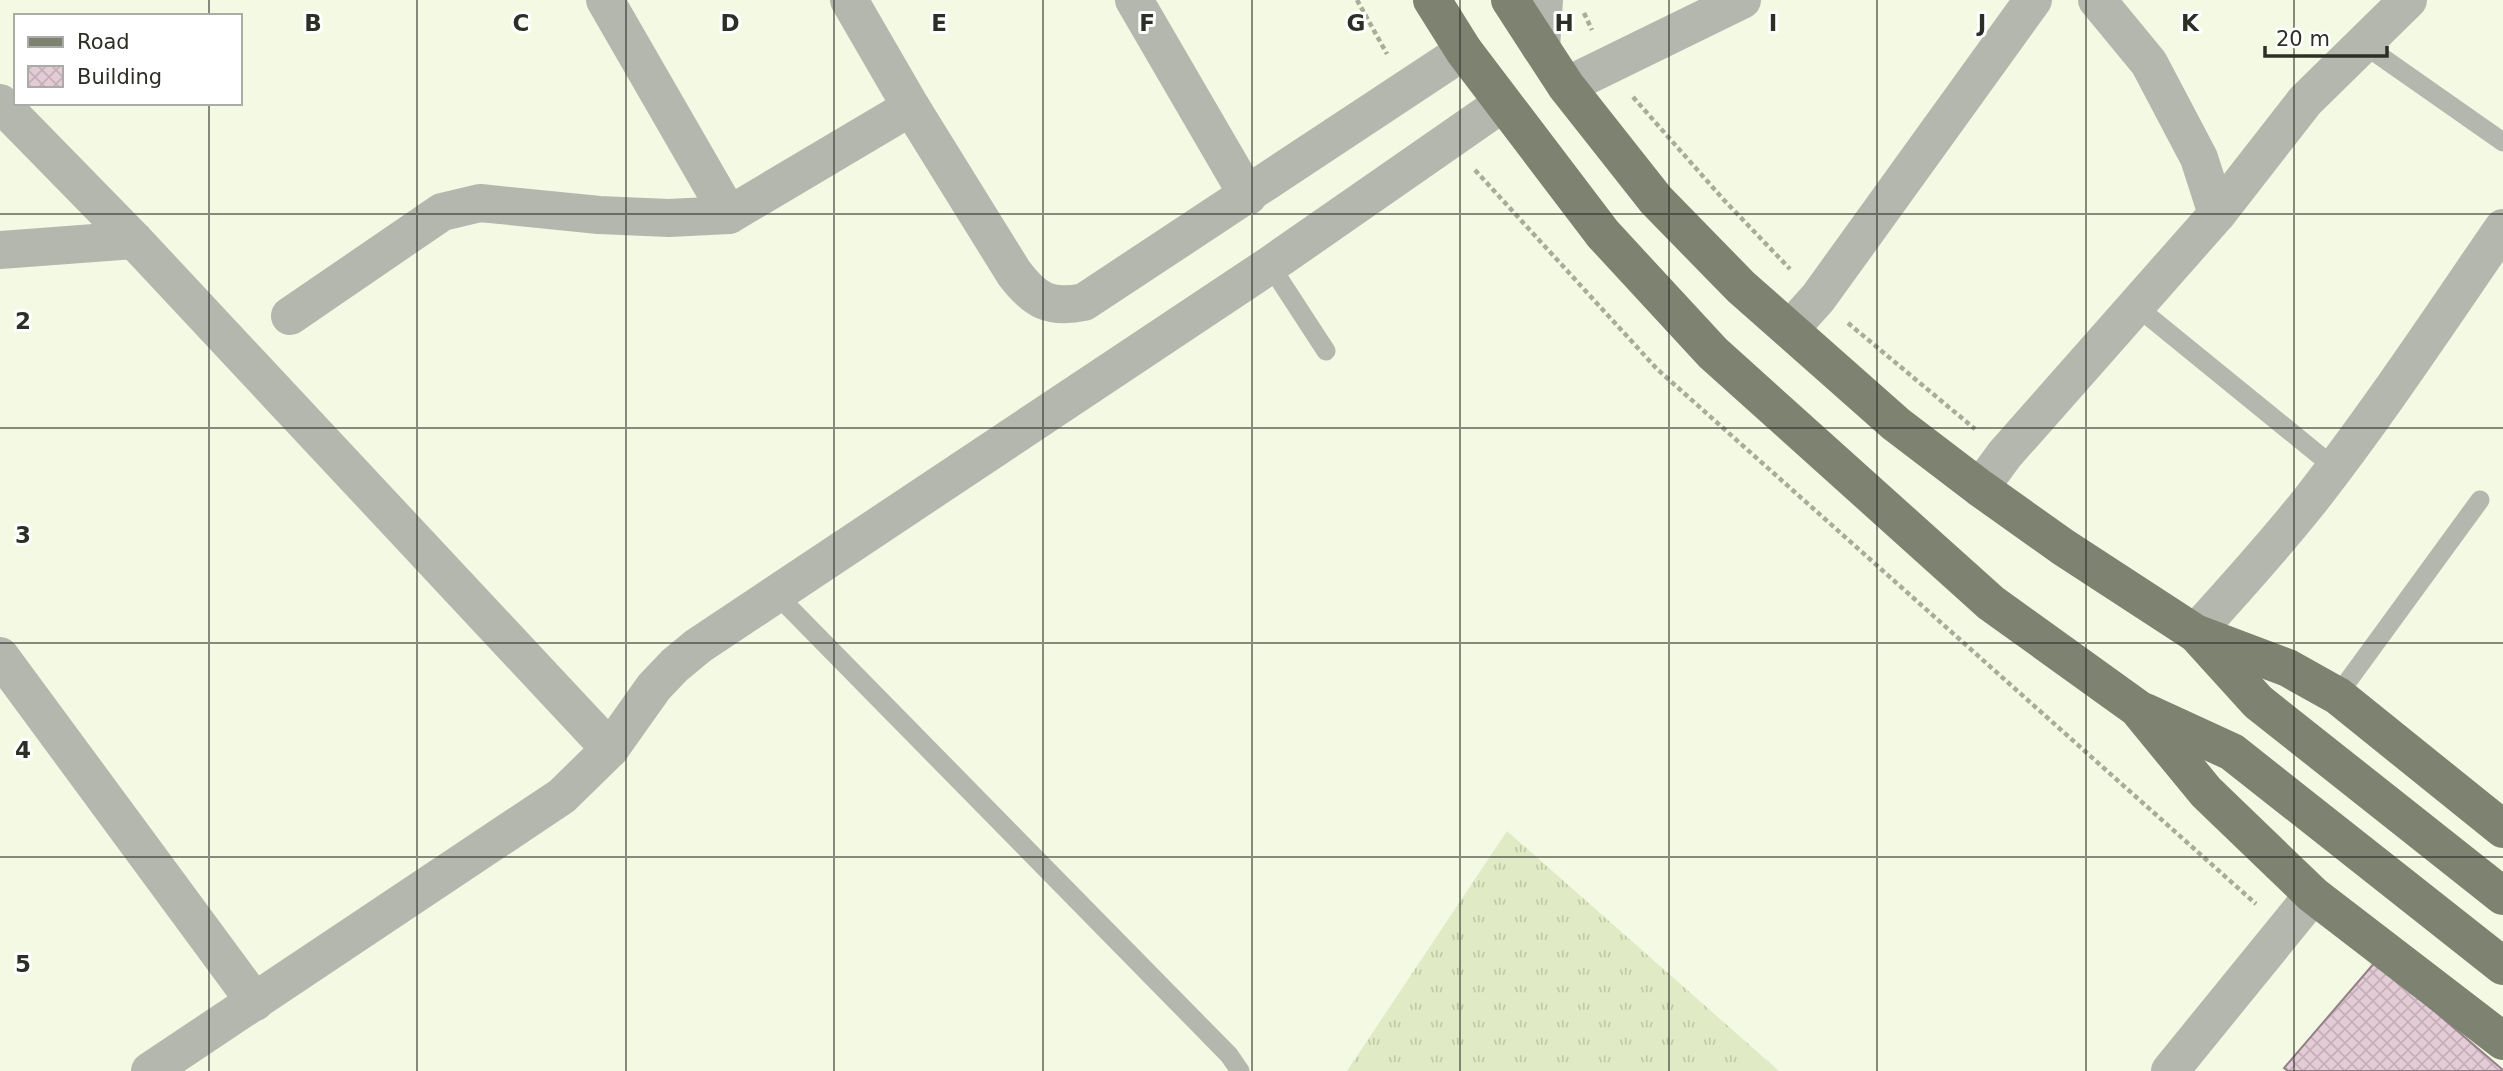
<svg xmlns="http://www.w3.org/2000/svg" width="2503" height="1071" font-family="'DejaVu Sans',sans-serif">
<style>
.grass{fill:url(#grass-tufts)}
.building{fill:url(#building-cross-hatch);stroke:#947f89;stroke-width:2}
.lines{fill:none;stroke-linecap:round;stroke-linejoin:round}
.path{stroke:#a7ac9b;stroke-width:4.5;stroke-dasharray:5 3.5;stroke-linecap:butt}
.lane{stroke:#b4b7ad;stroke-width:19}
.street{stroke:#b4b7ad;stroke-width:38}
.primary{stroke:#7d8271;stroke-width:38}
.grid{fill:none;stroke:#2c2f26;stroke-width:2;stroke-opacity:0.55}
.grid-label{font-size:23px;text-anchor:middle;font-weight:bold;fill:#2c2f26;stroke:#fff;stroke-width:6;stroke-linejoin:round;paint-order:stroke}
</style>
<defs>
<pattern id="grass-tufts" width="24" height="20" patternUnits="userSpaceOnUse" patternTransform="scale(1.75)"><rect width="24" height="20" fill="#e0ebc5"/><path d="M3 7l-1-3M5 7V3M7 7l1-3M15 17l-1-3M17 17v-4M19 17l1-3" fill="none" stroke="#c0caa9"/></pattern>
<pattern id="building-cross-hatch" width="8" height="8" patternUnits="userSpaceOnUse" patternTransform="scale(1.75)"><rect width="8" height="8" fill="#e4ccd7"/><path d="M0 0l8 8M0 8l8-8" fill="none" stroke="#c4b0b8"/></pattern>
</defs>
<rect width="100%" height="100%" fill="#f3f9e3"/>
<path class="grass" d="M1507 831 1779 1071H1347Z"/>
<path class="building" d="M2376 961 2503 1070V1071H2288L2284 1068Z"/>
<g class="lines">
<g class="path">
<path d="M1357 0 1387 54"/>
<path d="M1584 13 1592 30"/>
<path d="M1633 97 1723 199 1790 269"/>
<path d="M1475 170 1657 369 2256 904"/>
<path d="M1848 323 1975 429"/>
</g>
<g class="lane">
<path d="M2363 44 2503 142"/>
<path d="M1270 265 1326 351"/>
<path d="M2136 306 2335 468"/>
<path d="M776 594 1229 1055 1240 1071"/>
<path d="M2337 696 2480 500"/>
</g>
<g class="street">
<path d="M605 0 729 215"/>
<path d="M849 0 911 107 1014 273C1035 301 1050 309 1084 302L1464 51"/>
<path d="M1134 0 1248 196"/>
<path d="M2097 0 2149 63 2199 158 2217 214"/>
<path d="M1541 48 1544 0"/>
<path d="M1566 86 1742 0"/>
<path d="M0 103 134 240 610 749"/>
<path d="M0 250 134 240"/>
<path d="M290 316 442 212 480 203 599 215 669 218 729 215 911 107"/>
<path d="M1790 329 1818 298 2033 0"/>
<path d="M1980 488 2005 454 2217 214 2305 101 2408 0"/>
<path d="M2195 633C2234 590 2272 548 2308 503 2377 415 2439 321 2503 228"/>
<path d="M0 656 255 1002"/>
<path d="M150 1071 562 796 610 749 654 687 675 665 698 646 1270 265 1503 103"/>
<path d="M2170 1071 2313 895"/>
</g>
<g class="primary">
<path d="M1432 0 1464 51 1603 234 1713 353 1991 603 2137 708 2206 792 2313 895 2503 1041"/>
<path d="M1510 0 1566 86 1656 200 1741 287 1896 424 1980 488 2063 547 2195 633 2288 668 2338 696 2503 829"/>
<path d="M2199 637 2258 702 2503 896"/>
<path d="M2145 712 2232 752 2503 966"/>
</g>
</g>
<path class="grid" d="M209 0V16M417 0V1071M626 0V1071M834 0V1071M1043 0V1071M1252 0V1071M1460 0V1071M1669 0V1071M1877 0V1071M2086 0V1071M2294 0V1071M209 103V1071M0 214H2503M0 428H2503M0 643H2503M0 857H2503"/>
<g class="grid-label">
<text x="313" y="31">B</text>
<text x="521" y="31">C</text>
<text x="730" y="31">D</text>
<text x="939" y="31">E</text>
<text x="1147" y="31">F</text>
<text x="1356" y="31">G</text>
<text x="1564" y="31">H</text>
<text x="1773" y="31">I</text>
<text x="1982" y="31">J</text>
<text x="2190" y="31">K</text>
<text x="23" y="329">2</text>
<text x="23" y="543">3</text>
<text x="23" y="758">4</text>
<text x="23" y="972">5</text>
</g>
<rect x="14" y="14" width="228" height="91" fill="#ffffff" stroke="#abaca8" stroke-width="2"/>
<rect x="28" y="37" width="35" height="10" fill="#7d8271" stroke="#abaca8" stroke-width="2"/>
<text x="77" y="49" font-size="21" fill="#2c2f26">Road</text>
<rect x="28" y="66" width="35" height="21" fill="url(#building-cross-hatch)" stroke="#abaca8" stroke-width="2"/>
<text x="77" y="84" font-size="21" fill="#2c2f26">Building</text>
<path d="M2265 46v10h122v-10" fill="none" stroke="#2c2f26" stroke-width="3.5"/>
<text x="2276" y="46" font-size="21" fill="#2c2f26" stroke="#ffffff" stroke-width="5" paint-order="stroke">20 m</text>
</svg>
